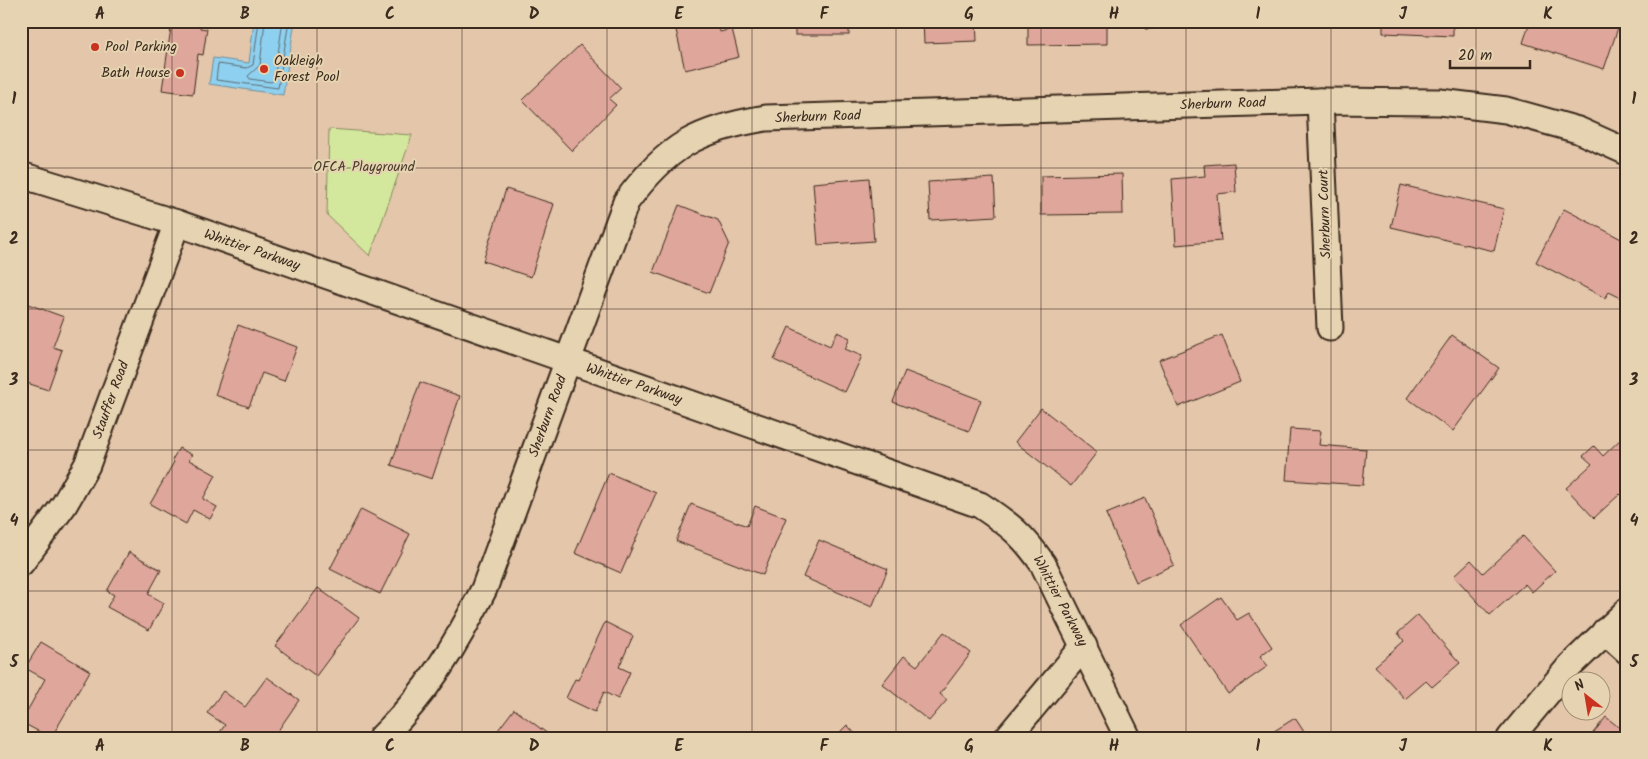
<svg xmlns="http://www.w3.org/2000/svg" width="1648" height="759" font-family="Kalam,sans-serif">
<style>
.green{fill:#d3e89d;stroke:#87895e}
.water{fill:#8ed0ef;stroke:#6d8e9b}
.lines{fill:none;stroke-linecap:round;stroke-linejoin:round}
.shore{stroke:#5c6c72;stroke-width:1}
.building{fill:#dfa69b;stroke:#3b2a1e}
.street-casing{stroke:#3b2a1e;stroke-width:29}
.street{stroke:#e6d3b1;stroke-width:25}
.grid{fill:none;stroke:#3b2a1e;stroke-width:1;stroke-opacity:0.55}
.poi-dot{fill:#c8321e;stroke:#e6d3b1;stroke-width:2}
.labels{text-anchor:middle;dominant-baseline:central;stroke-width:4;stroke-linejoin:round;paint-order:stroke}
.poi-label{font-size:14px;fill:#3b2a1e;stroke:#e6d3b1;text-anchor:start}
.street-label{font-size:14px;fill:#3b2a1e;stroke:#e6d3b1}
.park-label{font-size:14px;fill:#4a3d2b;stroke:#e6d3b1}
.neatline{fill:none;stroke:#3b2a1e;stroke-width:2}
.grid-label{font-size:16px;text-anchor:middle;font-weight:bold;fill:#3b2a1e}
</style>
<rect width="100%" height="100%" fill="#e4c6aa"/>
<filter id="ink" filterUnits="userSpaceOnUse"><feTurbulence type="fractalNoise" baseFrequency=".02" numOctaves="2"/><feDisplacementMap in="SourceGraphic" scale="10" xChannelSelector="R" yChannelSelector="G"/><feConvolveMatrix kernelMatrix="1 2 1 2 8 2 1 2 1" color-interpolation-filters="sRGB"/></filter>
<g filter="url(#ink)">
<path class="green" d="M329 129 412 135 370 256 327 215Z"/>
<path class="water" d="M254 21H295L283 95 209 84 213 58 249 63Z"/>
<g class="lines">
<g class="shore">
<path d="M259 21 253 65 247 68 218 64 216 80 278 88 289 21"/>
<path d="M265 21 260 65 248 76 250 79 271 82 274 80 283 21"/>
</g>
</g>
<g class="building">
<path d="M172 21H201L200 28 207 29 203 55 198 54 193 94 162 90Z"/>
<path d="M674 21H717L720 32 732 29 739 57 685 70Z"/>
<rect x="795" y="21" width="54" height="14"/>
<path d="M923 21H976L977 41 924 43Z"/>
<path d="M1028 21H1107V44L1028 45Z"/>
<path d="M1144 21H1228V25L1145 29Z"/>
<rect x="1284" y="21" width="64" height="2"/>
<path d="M1383 21H1453V36L1383 33Z"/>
<path d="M1530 21H1617L1620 22 1604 69 1523 43Z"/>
<path d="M580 45 621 88 609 99 616 105 572 151 522 100Z"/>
<path d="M1234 163 1236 192 1217 194 1221 241 1176 245 1172 179 1205 176 1204 165Z"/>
<path d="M1122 174 1123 214 1041 215V176Z"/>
<path d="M869 178 874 241 818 245 813 183Z"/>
<path d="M994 178 996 216 930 220 928 182Z"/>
<path d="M1401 185 1504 209 1494 251 1391 227Z"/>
<path d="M506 189 554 204 531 277 483 261Z"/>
<path d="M679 205 718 220 729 243 709 293 653 272Z"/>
<path d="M1564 209 1627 242V301L1609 292 1605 298 1536 262Z"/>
<path d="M28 304 64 317 53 347 62 350 48 390 21 381V322Z"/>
<path d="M238 325 297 347 284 381 262 373 249 407 215 395Z"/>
<path d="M789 327 830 346 837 332 850 338 845 349 862 356 845 392 774 360Z"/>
<path d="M1222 335 1240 382 1178 407 1159 360Z"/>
<path d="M1452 335 1499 368 1453 431 1407 398Z"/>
<path d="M905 371 981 400 969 431 893 402Z"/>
<path d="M420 382 460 396 432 479 391 465Z"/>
<path d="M1041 408 1097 452 1071 486 1015 442Z"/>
<path d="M1290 429 1321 431 1319 445 1366 449 1363 485 1286 480Z"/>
<path d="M1624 436 1627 438V495L1624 498 1620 494 1594 518 1566 488 1592 464 1583 456 1594 446 1603 456Z"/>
<path d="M179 448 192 455 189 460 216 475 203 499 217 507 210 519 193 510 186 524 150 504 174 462 172 460Z"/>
<path d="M609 473 656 493 621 573 575 553Z"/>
<path d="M1145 498 1174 565 1136 582 1106 514Z"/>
<path d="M691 504 747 526 755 506 786 518 763 575 676 541Z"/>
<path d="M361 509 410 534 380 594 330 569Z"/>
<path d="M1523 536 1555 571 1532 592 1525 584 1490 615 1454 576 1471 560 1483 573Z"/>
<path d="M819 540 888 569 872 607 803 577Z"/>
<path d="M129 552 161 570 148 594 164 603 149 630 107 607 114 595 107 591Z"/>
<path d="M318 588 359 618 316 676 275 646Z"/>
<path d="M1221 597 1237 620 1249 613 1272 647 1260 656 1268 666 1228 694 1181 625Z"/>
<path d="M1418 615 1460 663 1432 687 1426 681 1405 699 1375 666 1404 641 1398 633Z"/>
<path d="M605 622 633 636 619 667 630 672 618 699 604 692 595 712 566 698 575 679 578 680Z"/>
<path d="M944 632 971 653 940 694 947 700 929 721 882 684 904 656 917 666Z"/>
<path d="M41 642 90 671 51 738 21 722 45 679 25 668Z"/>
<path d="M267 677 299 700 273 738H216L225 725 207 713 223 691 245 707Z"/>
<path d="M514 709 548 734 545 738H492Z"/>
<path d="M1606 717 1627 734 1624 738H1589Z"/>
<path d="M1295 718 1308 738H1263Z"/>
<path d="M847 725 859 738H834Z"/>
</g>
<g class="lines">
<g class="street-casing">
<g id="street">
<path d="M1320 101 1330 328"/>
<path d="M21 175 177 223 980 505C1010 525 1022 534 1043 564L1128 738"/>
<path d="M21 563 64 505 87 465 177 223"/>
<path d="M1605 631 1627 651"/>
<path d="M381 738C427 693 456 645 484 589L626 202C667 146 698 129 766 118L1320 101 1440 102 1506 110 1578 130 1627 152"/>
<path d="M1007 738 1084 646"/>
<path d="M1510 738 1570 666 1627 611"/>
</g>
</g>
<use href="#street" class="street"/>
</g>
</g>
<path class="grid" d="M172 21V738M317 21V738M462 21V738M607 21V738M752 21V738M896 21V738M1041 21V738M1186 21V738M1331 21V738M1476 21V738M21 168H1627M21 309H1627M21 450H1627M21 591H1627"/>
<g class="poi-dot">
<circle cx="95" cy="47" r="5"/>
<circle cx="264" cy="69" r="5"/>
<circle cx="180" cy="73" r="5"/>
</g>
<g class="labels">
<g class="poi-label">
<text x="105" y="47">Pool Parking</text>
<text x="274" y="61">Oakleigh<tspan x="274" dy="16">Forest Pool</tspan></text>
<text x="170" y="73" text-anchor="end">Bath House</text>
</g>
<g class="street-label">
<text transform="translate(1223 104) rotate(-2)">Sherburn Road</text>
<text transform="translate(818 117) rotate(-2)">Sherburn Road</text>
<text transform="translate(1325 214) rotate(-92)">Sherburn Court</text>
<text transform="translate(252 250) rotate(19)">Whittier Parkway</text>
<text transform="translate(634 384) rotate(19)">Whittier Parkway</text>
<text transform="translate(111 400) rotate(-70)">Stauffer Road</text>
<text transform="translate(548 416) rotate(-70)">Sherburn Road</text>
<text transform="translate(1060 601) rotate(62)">Whittier Parkway</text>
</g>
<g class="park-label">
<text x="364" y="167">OFCA Playground</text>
</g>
</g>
<rect width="1648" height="759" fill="none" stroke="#e6d3b1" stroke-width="55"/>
<g transform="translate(1586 696) rotate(329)"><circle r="24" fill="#e6d3b1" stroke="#a28f76"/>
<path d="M0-4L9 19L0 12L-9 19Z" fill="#c8321e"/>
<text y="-8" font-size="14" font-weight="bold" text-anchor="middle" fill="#3b2a1e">N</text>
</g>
<path d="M1450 60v8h80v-8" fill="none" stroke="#3b2a1e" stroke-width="2.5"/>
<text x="1458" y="60" font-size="15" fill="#3b2a1e" stroke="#e6d3b1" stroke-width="4" paint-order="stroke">20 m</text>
<rect x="28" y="28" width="1592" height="704" class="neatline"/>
<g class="grid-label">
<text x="100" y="19">A</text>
<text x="245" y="19">B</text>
<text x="390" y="19">C</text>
<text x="534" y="19">D</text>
<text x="679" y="19">E</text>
<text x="824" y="19">F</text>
<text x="969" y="19">G</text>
<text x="1114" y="19">H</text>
<text x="1258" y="19">I</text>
<text x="1403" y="19">J</text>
<text x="1548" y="19">K</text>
<text x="14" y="104">1</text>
<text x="1634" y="104">1</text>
<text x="14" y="244">2</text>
<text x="1634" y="244">2</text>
<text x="14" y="385">3</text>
<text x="1634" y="385">3</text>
<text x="14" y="526">4</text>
<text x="1634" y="526">4</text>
<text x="14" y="667">5</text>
<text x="1634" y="667">5</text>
<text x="100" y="751">A</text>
<text x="245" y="751">B</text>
<text x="390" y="751">C</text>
<text x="534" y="751">D</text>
<text x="679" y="751">E</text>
<text x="824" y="751">F</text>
<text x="969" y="751">G</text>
<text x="1114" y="751">H</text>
<text x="1258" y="751">I</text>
<text x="1403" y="751">J</text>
<text x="1548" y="751">K</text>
</g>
</svg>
